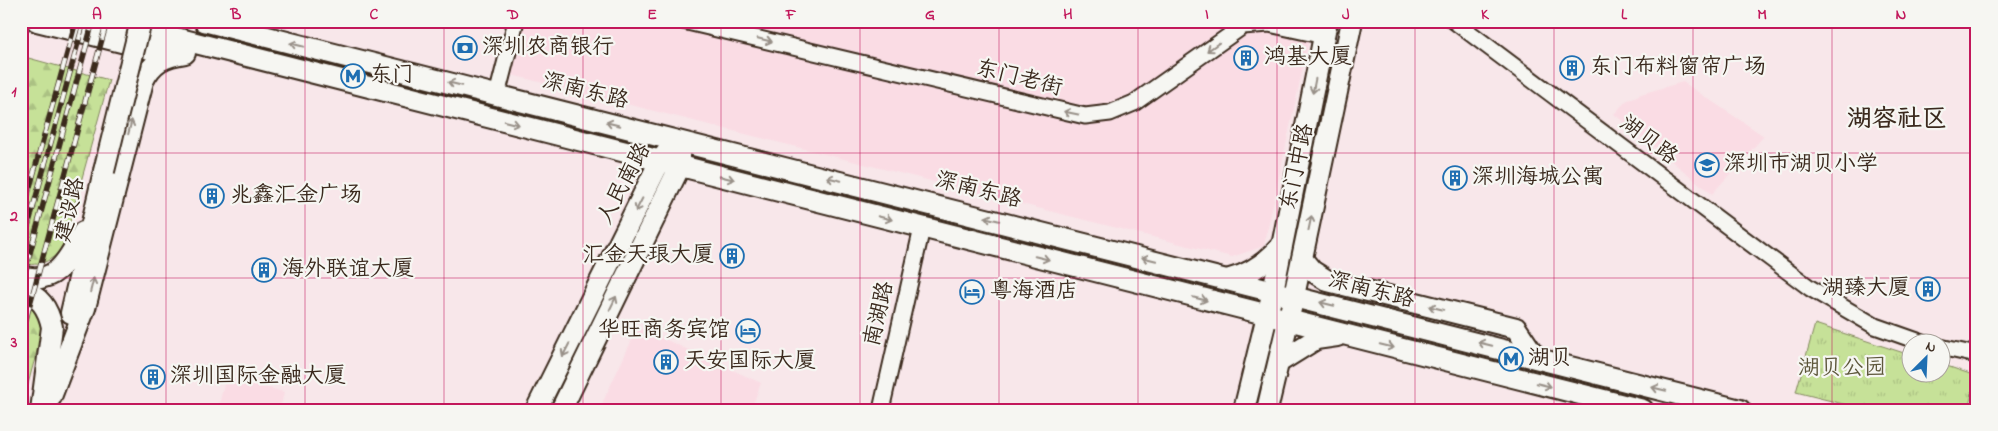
<svg xmlns="http://www.w3.org/2000/svg" width="1998" height="431" font-family="'Indie Flower','LXGW WenKai TC',sans-serif">
<style>
.built{fill:#fadce4}
.forest{fill:url(#forest-firs);stroke:#80865b}
.park{fill:url(#park-tufts);stroke:#80865b}
.lines{fill:none;stroke-linecap:round;stroke-linejoin:round}
.minor-casing{stroke:#3b2a1e;stroke-width:19}
.major-casing{stroke:#3b2a1e;stroke-width:24}
.minor{stroke:#f6f6f2;stroke-width:15}
.major{stroke:#f6f6f2;stroke-width:20}
.rail-casing{stroke:#3b2a1e;stroke-width:5.5}
.rail{stroke:#f6f6f2;stroke-width:4;stroke-dasharray:11;stroke-linecap:butt}
.major-bridge-casing{stroke:#3b2a1e;stroke-width:24;stroke-linecap:butt}
.major-bridge{stroke:#f6f6f2;stroke-width:20}
.oneway{stroke:#989088}
.grid{fill:none;stroke:#c2185b;stroke-width:1;stroke-opacity:0.55}
.labels{text-anchor:middle;dominant-baseline:central;stroke-width:4.5;stroke-linejoin:round;paint-order:stroke}
.poi-label{font-size:22px;fill:#3b2a1e;stroke:#f6f6f2;text-anchor:start}
.street-label{font-size:22px;fill:#3b2a1e;stroke:#f6f6f2}
.park-label{font-size:22px;fill:#5e583c;stroke:#f6f6f2}
.quarter-label{font-size:25px;font-weight:bold;fill:#3b2a1e;stroke:#f6f6f2}
.neatline{fill:none;stroke:#c2185b;stroke-width:2}
.grid-label{font-size:16px;text-anchor:middle;font-weight:bold;fill:#c2185b}
</style>
<defs>
<pattern id="forest-firs" width="22" height="20" patternUnits="userSpaceOnUse" patternTransform="scale(1.25)"><rect width="22" height="20" fill="#c6e198"/><path d="M5 1l3.5 6h-7zM16 11l3.5 6h-7z" fill="#abc183"/></pattern>
<pattern id="park-tufts" width="24" height="20" patternUnits="userSpaceOnUse" patternTransform="scale(1.25)"><rect width="24" height="20" fill="#c6e198"/><path d="M3 7l-1-3M5 7V3M7 7l1-3M15 17l-1-3M17 17v-4M19 17l1-3" fill="none" stroke="#abc183"/></pattern>
</defs>
<rect width="100%" height="100%" fill="#f8e7ea"/>
<filter id="ink" filterUnits="userSpaceOnUse"><feTurbulence type="fractalNoise" baseFrequency=".02" numOctaves="2"/><feDisplacementMap in="SourceGraphic" scale="10" xChannelSelector="R" yChannelSelector="G"/><feConvolveMatrix kernelMatrix="1 2 1 2 8 2 1 2 1" color-interpolation-filters="sRGB"/></filter>
<g filter="url(#ink)">
<g class="built">
<path d="M508 21H1313L1264 246 1232 257 496 71Z"/>
<path d="M1683 82 1764 136 1712 194 1614 114 1626 101 1641 94Z"/>
<path d="M638 327 761 383 751 410H599Z"/>
<path d="M226 377 284 392 280 410H226L218 408Z"/>
</g>
<g class="forest">
<path d="M21 56 109 80 63 247C51 262 41 266 21 264Z"/>
<path d="M21 297 32 301 43 319 42 332 21 410Z"/>
</g>
<path class="park" d="M1815 324 1910 355V374H1940L1941 364 1976 376 1968 410H1867L1796 392Z"/>
<g class="lines">
<g class="minor-casing">
<g id="minor">
<path d="M683 21 1085 116 1110 113 1134 103 1243 26 1269 24 1324 36"/>
<path d="M1454 21 1810 288 1875 326 1926 344"/>
<path d="M497 95 516 21"/>
<path d="M1940 347 1977 355"/>
<path d="M881 410 922 228"/>
</g>
</g>
<g class="major-casing">
<g id="major">
<path d="M37 21 154 50 176 53"/>
<path d="M109 21 1643 410"/>
<path d="M204 21 1740 410"/>
<path d="M1302 259 1312 271 1328 281 1516 328 1536 358"/>
<path d="M21 276C56 287 69 258 83 232"/>
<path d="M1230 279C1251 274 1268 261 1282 245"/>
<path d="M21 290C40 296 48 308 52 327L41 410"/>
<path d="M71 313 104 171"/>
<path d="M1279 362 1316 339 1337 336"/>
<path d="M51 397 85 308 143 81C152 62 164 56 185 53"/>
<path d="M536 410 660 161 668 151"/>
<path d="M561 410 680 166 679 154"/>
<path d="M1244 410 1273 291 1327 21"/>
<path d="M1267 410 1294 296 1352 21"/>
</g>
</g>
<use href="#minor" class="minor"/>
<use href="#major" class="major"/>
<g class="rail-casing">
<g id="rail">
<path d="M21 219 76 21"/>
<path d="M21 252 84 21"/>
<path d="M21 286 93 21"/>
<path d="M21 337 107 21"/>
</g>
</g>
<use href="#rail" class="rail"/>
<g class="major-bridge-casing">
<path id="major-bridge" d="M104 171 141 21"/>
</g>
<use href="#major-bridge" class="major-bridge"/>
</g>
<defs><path id="oneway-shaft" d="M-6 0H5M1.5-3L5.5 0L1.5 3" fill="none" stroke-width="1.6" stroke-linecap="round" stroke-linejoin="round" transform="scale(1.25)"/></defs>
<g class="oneway">
<use href="#oneway-shaft" transform="translate(765 40) rotate(13)"/>
<use href="#oneway-shaft" transform="translate(297 45) rotate(-166)"/>
<use href="#oneway-shaft" transform="translate(1213 47) rotate(145)"/>
<use href="#oneway-shaft" transform="translate(455 84) rotate(-166)"/>
<use href="#oneway-shaft" transform="translate(1314 86) rotate(101)"/>
<use href="#oneway-shaft" transform="translate(1071 113) rotate(-168)"/>
<use href="#oneway-shaft" transform="translate(512 123) rotate(14)"/>
<use href="#oneway-shaft" transform="translate(613 124) rotate(-166)"/>
<use href="#oneway-shaft" transform="translate(130 127) rotate(-76)"/>
<use href="#oneway-shaft" transform="translate(727 178) rotate(14)"/>
<use href="#oneway-shaft" transform="translate(834 179) rotate(-166)"/>
<use href="#oneway-shaft" transform="translate(639 205) rotate(117)"/>
<use href="#oneway-shaft" transform="translate(885 218) rotate(14)"/>
<use href="#oneway-shaft" transform="translate(992 219) rotate(-166)"/>
<use href="#oneway-shaft" transform="translate(1310 223) rotate(-78)"/>
<use href="#oneway-shaft" transform="translate(1042 258) rotate(14)"/>
<use href="#oneway-shaft" transform="translate(1149 259) rotate(-166)"/>
<use href="#oneway-shaft" transform="translate(92 285) rotate(-76)"/>
<use href="#oneway-shaft" transform="translate(1200 299) rotate(14)"/>
<use href="#oneway-shaft" transform="translate(613 303) rotate(-64)"/>
<use href="#oneway-shaft" transform="translate(1327 304) rotate(-166)"/>
<use href="#oneway-shaft" transform="translate(1436 308) rotate(-166)"/>
<use href="#oneway-shaft" transform="translate(1485 344) rotate(-166)"/>
<use href="#oneway-shaft" transform="translate(1387 346) rotate(14)"/>
<use href="#oneway-shaft" transform="translate(566 350) rotate(117)"/>
<use href="#oneway-shaft" transform="translate(1544 385) rotate(14)"/>
<use href="#oneway-shaft" transform="translate(1659 389) rotate(-166)"/>
</g>
</g>
<path class="grid" d="M166 21V410M305 21V410M444 21V410M583 21V410M721 21V410M860 21V410M999 21V410M1138 21V410M1277 21V410M1415 21V410M1554 21V410M1693 21V410M1832 21V410M21 153H1977M21 278H1977"/>
<defs>
<g id="bank-ring" transform="scale(1.25)"><circle r="9.5" fill="#f6f6f2" stroke="#1f6fb2" stroke-width="1.5"/><path d="M-6-4H6V4H-6ZM0-2.3a2.3 2.3 0 1 0 0 4.6a2.3 2.3 0 1 0 0-4.6Z" fill="#1f6fb2"/></g>
<g id="building-ring" transform="scale(1.25)"><circle r="9.5" fill="#f6f6f2" stroke="#1f6fb2" stroke-width="1.5"/><path d="M-4-6H4V6H1V3H-1V6H-4ZM-2.5-4.3h1.7v1.8h-1.7ZM.8-4.3h1.7v1.8H.8ZM-2.5-1h1.7V.8h-1.7ZM.8-1h1.7V.8H.8Z" fill="#1f6fb2"/></g>
<g id="metro-ring" transform="scale(1.25)"><circle r="9.5" fill="#f6f6f2" stroke="#1f6fb2" stroke-width="1.5"/><path d="M-5.5 5V-5H-3L0 0L3-5H5.5V5H3V-.5L0 4L-3-.5V5Z" fill="#1f6fb2"/></g>
<g id="school-ring" transform="scale(1.25)"><circle r="9.5" fill="#f6f6f2" stroke="#1f6fb2" stroke-width="1.5"/><path d="M0-5L7-2L0 1L-7-2ZM-4 1L0 2.5L4 1V4Q0 6-4 4Z" fill="#1f6fb2"/></g>
<g id="hotel-ring" transform="scale(1.25)"><circle r="9.5" fill="#f6f6f2" stroke="#1f6fb2" stroke-width="1.5"/><path d="M-6-4.5h1.5V1H6V5H4.5V3h-9V5H-6ZM-4 0a1.8 1.8 0 1 1 3.6 0ZM.5 0V-2.5h3Q6-2.5 6 0Z" fill="#1f6fb2"/></g>
</defs>
<g fill-rule="evenodd">
<use href="#bank-ring" x="465" y="48"/>
<use href="#building-ring" x="1246" y="58"/>
<use href="#building-ring" x="1572" y="68"/>
<use href="#metro-ring" x="353" y="76"/>
<use href="#school-ring" x="1707" y="165"/>
<use href="#building-ring" x="1455" y="178"/>
<use href="#building-ring" x="212" y="196"/>
<use href="#building-ring" x="732" y="256"/>
<use href="#building-ring" x="264" y="270"/>
<use href="#building-ring" x="1928" y="289"/>
<use href="#hotel-ring" x="972" y="292"/>
<use href="#hotel-ring" x="748" y="331"/>
<use href="#metro-ring" x="1511" y="359"/>
<use href="#building-ring" x="666" y="362"/>
<use href="#building-ring" x="153" y="377"/>
</g>
<g class="labels">
<g class="poi-label">
<text x="482" y="48">深圳农商银行</text>
<text x="1264" y="58">鸿基大厦</text>
<text x="1590" y="68">东门布料窗帘广场</text>
<text x="370" y="76">东门</text>
<text x="1724" y="165">深圳市湖贝小学</text>
<text x="1472" y="178">深圳海城公寓</text>
<text x="230" y="196">兆鑫汇金广场</text>
<text x="714" y="256" text-anchor="end">汇金天琅大厦</text>
<text x="282" y="270">海外联谊大厦</text>
<text x="1910" y="289" text-anchor="end">湖臻大厦</text>
<text x="990" y="292">粤海酒店</text>
<text x="730" y="331" text-anchor="end">华旺商务宾馆</text>
<text x="1528" y="359">湖贝</text>
<text x="684" y="362">天安国际大厦</text>
<text x="170" y="377">深圳国际金融大厦</text>
</g>
<g class="street-label">
<text transform="translate(1019 79) rotate(14)">东门老街</text>
<text transform="translate(585 92) rotate(14)">深南东路</text>
<text transform="translate(1648 141) rotate(37)">湖贝路</text>
<text transform="translate(1298 167) rotate(-78)">东门中路</text>
<text transform="translate(625 184) rotate(-62)">人民南路</text>
<text transform="translate(978 191) rotate(14)">深南东路</text>
<text transform="translate(71 210) rotate(-77)">建设路</text>
<text transform="translate(1371 291) rotate(14)">深南东路</text>
<text transform="translate(880 314) rotate(-77)">南湖路</text>
</g>
<g class="park-label">
<text x="1842" y="369">湖贝公园</text>
</g>
<g class="quarter-label">
<text x="1897" y="120">湖容社区</text>
</g>
</g>
<rect width="1998" height="431" fill="none" stroke="#f6f6f2" stroke-width="55"/>
<g transform="translate(1926 358) rotate(24)"><circle r="24" fill="#f6f6f2" stroke="#aba49d"/>
<path d="M0-4L9 19L0 12L-9 19Z" fill="#1f6fb2"/>
<text y="-8" font-size="14" font-weight="bold" text-anchor="middle" fill="#3b2a1e">N</text>
</g>
<rect x="28" y="28" width="1942" height="376" class="neatline"/>
<g class="grid-label">
<text x="97" y="19">A</text>
<text x="236" y="19">B</text>
<text x="374" y="19">C</text>
<text x="513" y="19">D</text>
<text x="652" y="19">E</text>
<text x="791" y="19">F</text>
<text x="930" y="19">G</text>
<text x="1068" y="19">H</text>
<text x="1207" y="19">I</text>
<text x="1346" y="19">J</text>
<text x="1485" y="19">K</text>
<text x="1624" y="19">L</text>
<text x="1762" y="19">M</text>
<text x="1901" y="19">N</text>
<text x="14" y="96">1</text>
<text x="14" y="221">2</text>
<text x="14" y="347">3</text>
</g>
</svg>
